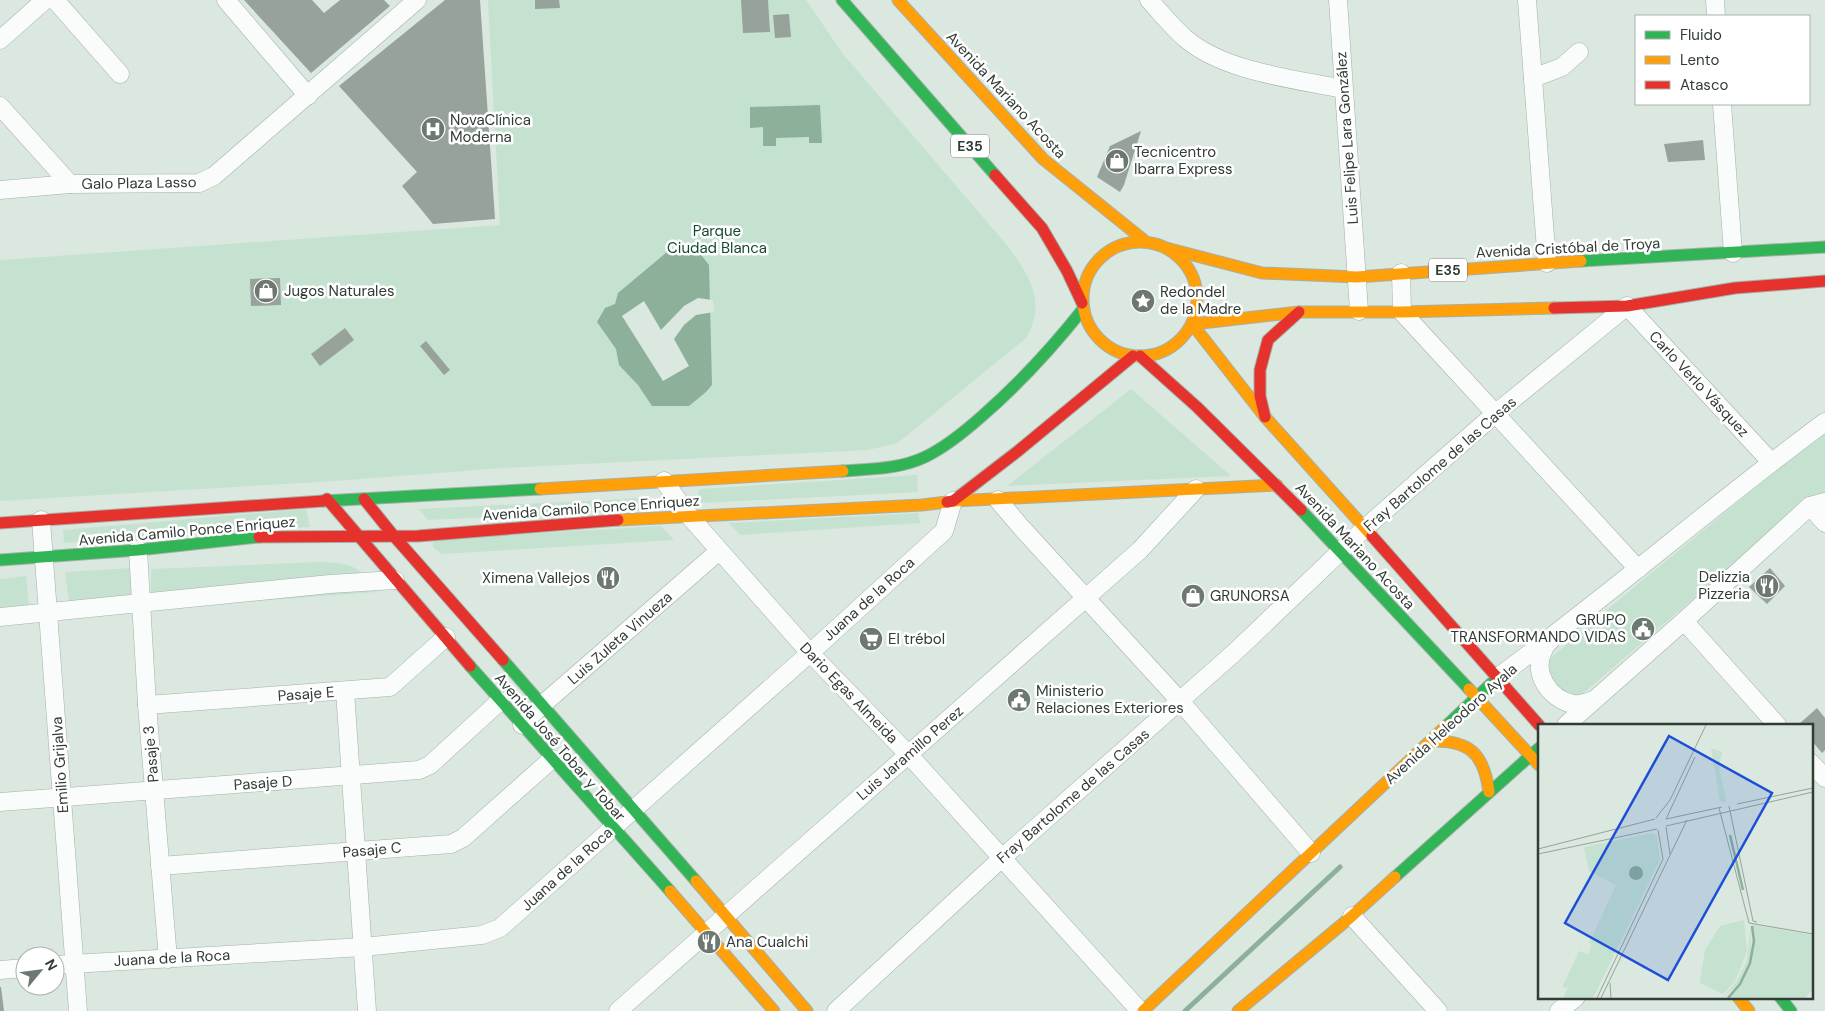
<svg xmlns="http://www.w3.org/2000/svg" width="1825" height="1011" font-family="'DM Sans',sans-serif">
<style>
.green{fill:#c5e2d0}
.water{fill:#8db09b}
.pier{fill:#dae8df}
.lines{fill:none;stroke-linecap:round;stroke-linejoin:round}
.stream{stroke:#8db09b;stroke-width:5}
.building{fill:#97a29b}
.street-casing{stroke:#a5b0aa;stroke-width:19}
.fast-casing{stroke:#a5b0aa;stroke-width:13}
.slow-casing{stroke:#a5b0aa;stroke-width:13}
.jam-casing{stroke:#a5b0aa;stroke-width:13}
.street{stroke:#f9fcfa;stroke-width:18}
.fast{stroke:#30b455;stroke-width:11}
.slow{stroke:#ff9f0a;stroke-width:11}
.jam{stroke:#e5322d;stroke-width:11}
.labels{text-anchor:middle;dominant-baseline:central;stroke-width:5;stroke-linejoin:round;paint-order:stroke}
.shield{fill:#fff;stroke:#707672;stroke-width:1}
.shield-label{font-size:14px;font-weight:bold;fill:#323c36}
.street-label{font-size:15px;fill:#323c36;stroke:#fff}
.poi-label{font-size:15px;fill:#323c36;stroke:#fff;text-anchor:start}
.park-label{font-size:15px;fill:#144b30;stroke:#fff}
.inset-river{fill:none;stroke:#8db09b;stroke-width:2.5}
.inset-road{fill:none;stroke:#97a39b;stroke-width:1}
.view{fill:#1d4ed8;fill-opacity:0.15;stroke:#1d4ed8;stroke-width:2.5}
.inset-edge{fill:none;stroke:#323c36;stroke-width:2.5}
</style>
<rect width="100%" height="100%" fill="#dae8df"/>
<g class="green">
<path d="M488 0H806L843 54 1006 244C1028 274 1048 301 1026 338L904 438 895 444 867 450 503 468 335 481 0 501V260L500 225Z"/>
<path d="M1131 389 1231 476 1007 486Z"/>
<path d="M1825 433V495L1809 499 1580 696 1562 697 1545 670 1552 657 1597 618 1774 472Z"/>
<path d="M917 475 918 492 701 503 697 496 700 489Z"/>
<path d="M643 498 647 510 428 520 419 509Z"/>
<path d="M306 509 310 527 64 543 63 530Z"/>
<path d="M918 513 920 523 740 535 729 523Z"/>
<path d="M661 526 674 540 442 554 433 547 434 539Z"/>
<path d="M319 562C352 564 357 563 376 592L151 609V569Z"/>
<path d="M132 568 134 612 71 617 65 572Z"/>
<path d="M26 576 29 608 0 610V579Z"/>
</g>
<g class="water">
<path d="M820 105 822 143H809V137L776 138V146H763V127L750 128V107Z"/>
<path d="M682 247 699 252 709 265 712 385 706 392 689 406H652L638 385 619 365 616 349 597 322 605 308 615 304 618 293 667 252Z"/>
</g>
<path class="pier" d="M698 298 713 300 714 312 696 315 684 325 674 339 689 366 663 381 622 316 644 301 661 330 684 306Z"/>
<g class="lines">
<path class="stream" d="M1185 1011 1340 867"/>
</g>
<g class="building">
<path d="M244 0H312L324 13 340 0H384L390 6 311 73Z"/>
<path d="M445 0H480L495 219 433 224 402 186 417 172 339 86Z"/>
<path d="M535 0H559L560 8 535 9Z"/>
<path d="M741 0H768L770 32 743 33Z"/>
<path d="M789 14 791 37 775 38 773 15Z"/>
<path d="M1141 131 1124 185 1120 192 1097 177 1110 146Z"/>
<path d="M1703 140 1705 160 1668 162 1664 144Z"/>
<path d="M280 278 281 305 251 306 250 279Z"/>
<path d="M345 328 354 340 320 366 311 354Z"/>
<path d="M426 341 450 370 444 375 420 346Z"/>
<path d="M1770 568 1785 586 1767 604 1749 587Z"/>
<path d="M1817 708 1825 718V750L1822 753 1811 740V725H1798Z"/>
<path d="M0 987H1L4 1011H0Z"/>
</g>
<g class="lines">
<g class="street-casing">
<g id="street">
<path d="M55 0 120 74"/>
<path d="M226 0 308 96"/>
<path d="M1149 0C1161 13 1173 28 1186 39 1225 72 1295 79 1343 89"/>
<path d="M1338 0 1359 311"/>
<path d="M1527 0 1547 263"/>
<path d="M1715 0 1716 16"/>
<path d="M0 40 45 0"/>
<path d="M1533 78 1562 67 1579 52"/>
<path d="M1722 104 1733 253"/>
<path d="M0 106 70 184"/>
<path d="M0 190 70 184 199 183 214 176 417 0"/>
<path d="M1401 273 1402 312 1638 569"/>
<path d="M664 481 690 517 810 653 909 755 1140 1011"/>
<path d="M998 500 1020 526 1180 701 1311 853"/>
<path d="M1810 506 1825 523"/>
<path d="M41 520 78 1011"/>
<path d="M138 550 147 705 168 959"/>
<path d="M0 617 330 584 395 580"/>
<path d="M1684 621 1777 725"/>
<path d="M1551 640C1549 642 1545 646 1544 649 1531 672 1549 699 1573 704 1579 705 1586 702 1592 701"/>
<path d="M1498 677C1610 595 1714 504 1825 422"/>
<path d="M345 691 367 1011"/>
<path d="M147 705 390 687 446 637"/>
<path d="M522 725 542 705 719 551"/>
<path d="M1566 725 1684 621 1810 506 1825 502"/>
<path d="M1811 763 1825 778"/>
<path d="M0 802 419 770 430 765 500 701"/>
<path d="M160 866 451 844 463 838 552 759"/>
<path d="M1352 916 1438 1011"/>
<path d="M55 965 363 947 482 935 500 928 810 653 944 531 953 501"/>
<path d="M0 970 25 968"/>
<path d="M618 1011 1140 550 1196 489"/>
<path d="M836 1011 1002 858 1235 652 1365 528 1496 413 1627 306 1771 462"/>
<path d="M1559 1011 1576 997"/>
</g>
</g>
<g class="fast-casing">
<g id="fast">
<path d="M842 0 995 175"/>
<path d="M1581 261 1825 247"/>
<path d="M843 471C871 469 900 469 925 457 946 447 964 432 981 417 1019 384 1052 348 1083 309"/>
<path d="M323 501 540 489"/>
<path d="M1301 510 1469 689"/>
<path d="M0 560 138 550 259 537"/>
<path d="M503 660 696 881"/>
<path d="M470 666 670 891"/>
<path d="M1446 726 1498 677"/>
<path d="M1395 877 1539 748"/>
<path d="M1780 997 1791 1011"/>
</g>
</g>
<g class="slow-casing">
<g id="slow">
<path d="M898 0 1043 159 1145 241"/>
<circle cx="1140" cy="299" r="57"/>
<path d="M1166 248 1262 273 1357 277 1581 261"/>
<path d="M1193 324 1299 312H1402L1554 308"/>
<path d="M1193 325 1265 417 1372 536"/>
<path d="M540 489 843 471"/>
<path d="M953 501 1277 485"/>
<path d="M618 520 922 505 947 502"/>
<path d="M1469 689 1539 765"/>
<path d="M1431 741C1470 740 1484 754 1489 792"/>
<path d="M696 881 807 1011"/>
<path d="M670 891 774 1011"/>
<path d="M1738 997 1749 1011"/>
<path d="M1143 1011 1446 726"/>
<path d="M1238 1011 1352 916 1395 877"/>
</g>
</g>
<g class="jam-casing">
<g id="jam">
<path d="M995 175 1042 228 1067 271 1082 303"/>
<path d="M1554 308 1627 306 1735 288 1825 281"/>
<path d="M1140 356 1197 407 1301 510"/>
<path d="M1265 417 1260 396V370L1268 340 1299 312"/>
<path d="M327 499 470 666"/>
<path d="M364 499 393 535 503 660"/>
<path d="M947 502 953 501 1018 451 1133 356"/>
<path d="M0 523 323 501"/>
<path d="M1372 536 1539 725"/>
<path d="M259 537 418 536 618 520"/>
</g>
</g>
<use href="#street" class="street"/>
<use href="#fast" class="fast"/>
<use href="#slow" class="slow"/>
<use href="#jam" class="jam"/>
</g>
<defs>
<g id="hospital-disc" transform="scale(1.25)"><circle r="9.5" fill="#6d7871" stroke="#fff"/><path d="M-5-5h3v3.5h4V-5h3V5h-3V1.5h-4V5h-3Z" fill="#fff"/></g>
<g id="shop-disc" transform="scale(1.25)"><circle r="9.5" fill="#6d7871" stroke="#fff"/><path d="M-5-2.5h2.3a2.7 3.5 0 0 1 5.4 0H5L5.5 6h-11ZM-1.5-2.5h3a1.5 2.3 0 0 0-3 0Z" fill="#fff"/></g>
<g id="sight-disc" transform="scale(1.25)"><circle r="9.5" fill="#6d7871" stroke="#fff"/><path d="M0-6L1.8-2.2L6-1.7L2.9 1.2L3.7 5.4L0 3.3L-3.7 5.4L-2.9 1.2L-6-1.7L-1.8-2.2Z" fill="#fff"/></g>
<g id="restaurant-disc" transform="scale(1.25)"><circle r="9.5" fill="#6d7871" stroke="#fff"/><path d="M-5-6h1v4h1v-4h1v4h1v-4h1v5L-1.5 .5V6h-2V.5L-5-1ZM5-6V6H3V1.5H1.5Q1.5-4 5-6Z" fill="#fff"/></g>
<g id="civic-disc" transform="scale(1.25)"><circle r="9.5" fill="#6d7871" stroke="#fff"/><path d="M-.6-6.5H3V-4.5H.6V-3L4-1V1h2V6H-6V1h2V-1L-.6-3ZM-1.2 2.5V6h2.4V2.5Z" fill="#fff"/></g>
<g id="supermarket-disc" transform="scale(1.25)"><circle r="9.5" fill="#6d7871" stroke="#fff"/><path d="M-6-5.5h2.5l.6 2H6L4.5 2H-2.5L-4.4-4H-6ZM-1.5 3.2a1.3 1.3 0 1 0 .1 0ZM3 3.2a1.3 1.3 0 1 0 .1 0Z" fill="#fff"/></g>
</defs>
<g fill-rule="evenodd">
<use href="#hospital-disc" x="433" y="129"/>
<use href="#shop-disc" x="1117" y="161"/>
<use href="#shop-disc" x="266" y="291"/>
<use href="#sight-disc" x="1143" y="301"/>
<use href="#restaurant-disc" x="608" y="578"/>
<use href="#restaurant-disc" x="1767" y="586"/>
<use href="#shop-disc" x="1193" y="596"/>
<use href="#civic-disc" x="1643" y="629"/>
<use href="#supermarket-disc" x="871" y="639"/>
<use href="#civic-disc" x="1019" y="700"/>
<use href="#restaurant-disc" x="709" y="942"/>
</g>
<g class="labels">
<g class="shield">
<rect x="951" y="134.5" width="38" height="23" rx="4"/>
<rect x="1429" y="258.5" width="38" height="23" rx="4"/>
</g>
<g class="shield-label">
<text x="970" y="146">E35</text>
<text x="1448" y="270">E35</text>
</g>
<g class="street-label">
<text transform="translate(1006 95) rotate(47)">Avenida Mariano Acosta</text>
<text transform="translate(1347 138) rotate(-94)">Luis Felipe Lara González</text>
<text transform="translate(139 183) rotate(-1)">Galo Plaza Lasso</text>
<text transform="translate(1568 248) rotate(-3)">Avenida Cristóbal de Troya</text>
<text transform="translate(1699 384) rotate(47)">Carlo Verlo Vásquez</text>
<text transform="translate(1440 464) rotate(-41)">Fray Bartolome de las Casas</text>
<text transform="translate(591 508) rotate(-4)">Avenida Camilo Ponce Enriquez</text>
<text transform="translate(187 531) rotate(-5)">Avenida Camilo Ponce Enriquez</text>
<text transform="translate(1355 546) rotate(47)">Avenida Mariano Acosta</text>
<text transform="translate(869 599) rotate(-42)">Juana de la Roca</text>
<text transform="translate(620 638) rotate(-41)">Luis Zuleta Vinueza</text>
<text transform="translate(849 693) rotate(46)">Dario Egas Almeida</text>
<text transform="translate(306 694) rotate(-4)">Pasaje E</text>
<text transform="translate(1451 724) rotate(-42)">Avenida Heleodoro Ayala</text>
<text transform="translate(560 747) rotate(49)">Avenida José Tobar y Tobar</text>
<text transform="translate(910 753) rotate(-41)">Luis Jaramillo Perez</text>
<text transform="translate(151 754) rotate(-95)">Pasaje 3</text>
<text transform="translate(60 765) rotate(-94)">Emilio Grijalva</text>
<text transform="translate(263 783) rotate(-4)">Pasaje D</text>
<text transform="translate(1073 796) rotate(-41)">Fray Bartolome de las Casas</text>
<text transform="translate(372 850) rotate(-5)">Pasaje C</text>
<text transform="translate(567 869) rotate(-42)">Juana de la Roca</text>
<text transform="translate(172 958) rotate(-3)">Juana de la Roca</text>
</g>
<g class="poi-label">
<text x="450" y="120">NovaClínica<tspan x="450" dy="17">Moderna</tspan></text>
<text x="1134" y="152">Tecnicentro<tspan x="1134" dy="17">Ibarra Express</tspan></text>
<text x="284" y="291">Jugos Naturales</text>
<text x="1160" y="292">Redondel<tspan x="1160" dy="17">de la Madre</tspan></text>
<text x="1750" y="577" text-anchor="end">Delizzia<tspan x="1750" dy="17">Pizzeria</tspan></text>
<text x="590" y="578" text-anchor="end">Ximena Vallejos</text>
<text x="1210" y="596">GRUNORSA</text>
<text x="1626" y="620" text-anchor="end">GRUPO<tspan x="1626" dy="17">TRANSFORMANDO VIDAS</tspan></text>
<text x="888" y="639">El trébol</text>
<text x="1036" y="691">Ministerio<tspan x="1036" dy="17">Relaciones Exteriores</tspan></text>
<text x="726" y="942">Ana Cualchi</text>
</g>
<g class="park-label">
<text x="717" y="231">Parque<tspan x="717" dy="17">Ciudad Blanca</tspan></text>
</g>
</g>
<g transform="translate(1538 724)">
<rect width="275" height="275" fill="#dae8df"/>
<path d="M173 24 184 28 181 42 188 77 186 79 182 77ZM114 109 119 112 122 136 55 274H25L30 263 24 264 41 227 50 230 54 221 51 219 78 161 51 147 46 123ZM206 196 209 227 197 257 185 270 162 259 167 226 182 202ZM213 200V232L201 259 185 274 199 257 209 237ZM215 201 275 211V266L267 274H190L202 260 214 234Z" fill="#c5e2d0"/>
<path d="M91 149a7 7 0 1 1 14 0a7 7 0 1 1-14 0Z" fill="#8db09b"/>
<path class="inset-river" d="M192 111 205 166M190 274 202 260 212 239 216 217 214 202"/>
<path class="inset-road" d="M199 80 275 64M191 82 215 197 219 198M181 84 211 199 275 210M118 94 132 76 168 1M128 95 184 83M128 95 157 33M128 102 275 68M128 103 132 130M0 125 117 95M0 130 119 105M72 259 73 274M59 274 125 135 120 106M63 274 149 96"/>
<path class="view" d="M131 12 234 69 130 256 27 199Z"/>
<rect width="275" height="275" class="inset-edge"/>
</g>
<rect x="1635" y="15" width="175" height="90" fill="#ffffff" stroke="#adb1af"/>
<rect x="1645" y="31" width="25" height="8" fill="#30b455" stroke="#adb1af"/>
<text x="1680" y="40" font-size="15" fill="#323c36">Fluido</text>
<rect x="1645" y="56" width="25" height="8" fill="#ff9f0a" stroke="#adb1af"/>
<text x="1680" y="65" font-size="15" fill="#323c36">Lento</text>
<rect x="1645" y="81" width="25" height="8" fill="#e5322d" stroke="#adb1af"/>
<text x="1680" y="90" font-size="15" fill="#323c36">Atasco</text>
<g transform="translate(40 971) rotate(61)"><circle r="24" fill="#ffffff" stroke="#adb1af"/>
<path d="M0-4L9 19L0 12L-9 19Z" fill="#6d7871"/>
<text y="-8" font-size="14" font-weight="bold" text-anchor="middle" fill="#323c36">N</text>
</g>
</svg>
